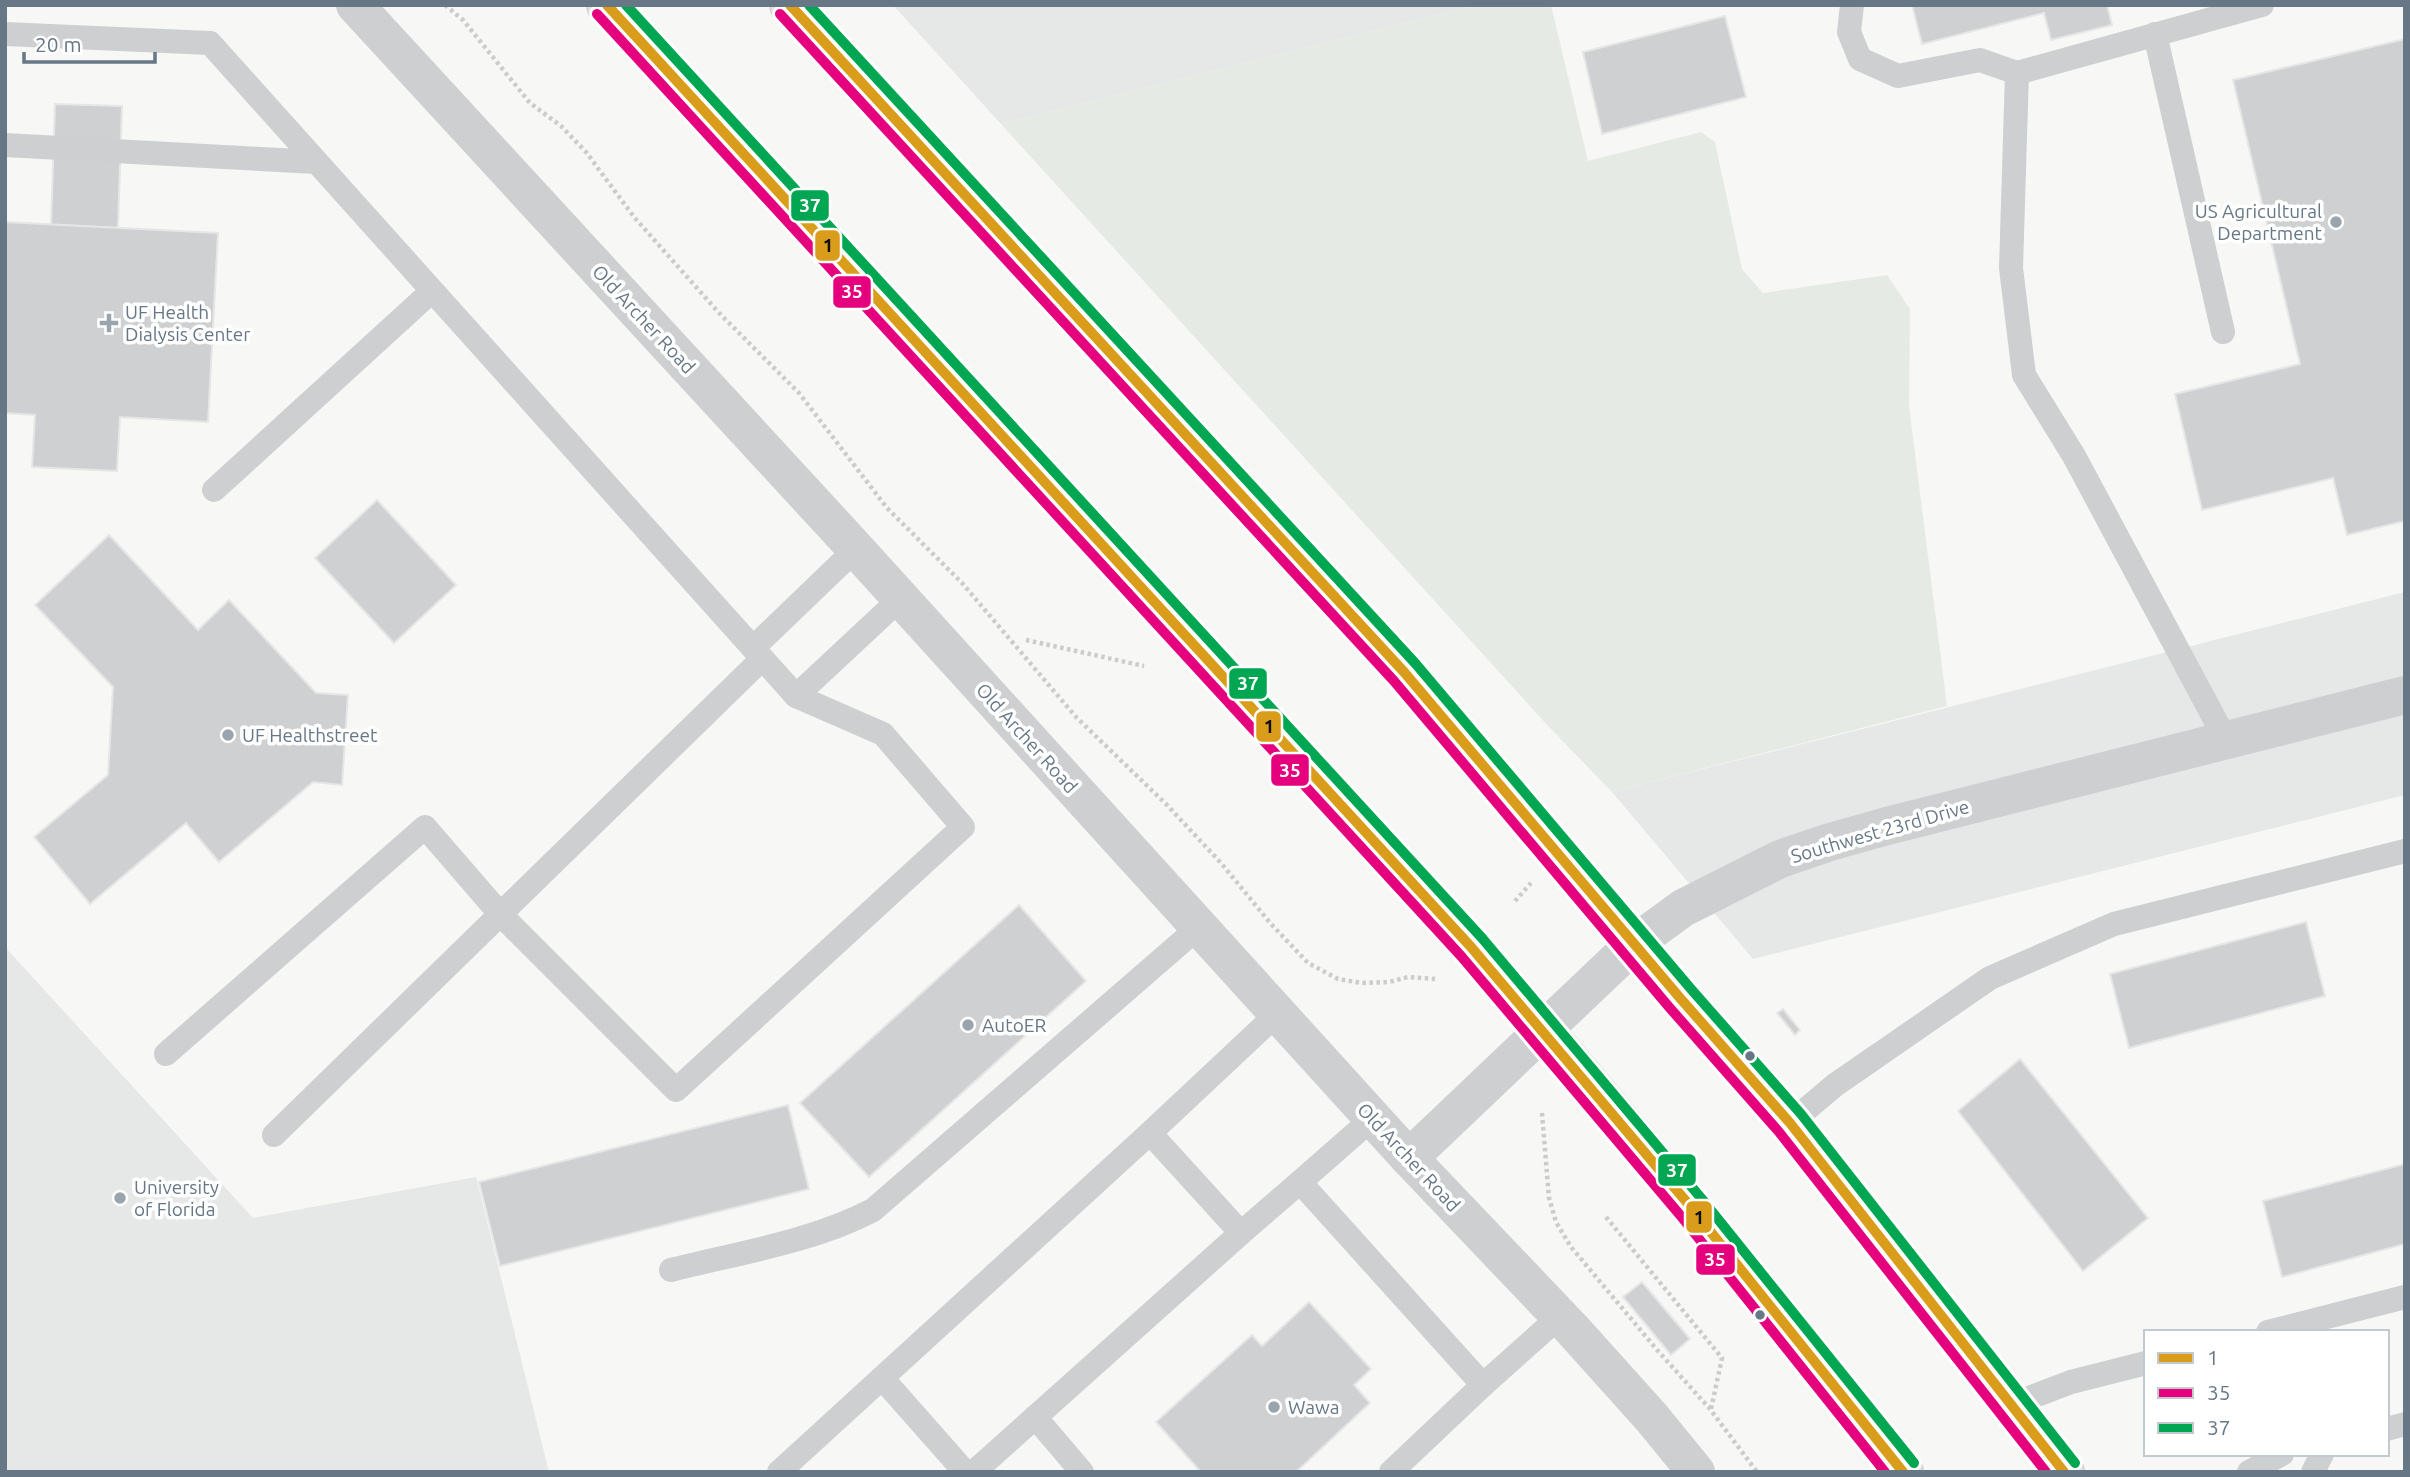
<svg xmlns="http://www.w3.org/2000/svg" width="2410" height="1477" font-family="Ubuntu,sans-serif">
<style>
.built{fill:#e6e7e7}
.green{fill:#e6eae4}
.building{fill:#cfd0d1;stroke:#e6e6e6;stroke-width:2}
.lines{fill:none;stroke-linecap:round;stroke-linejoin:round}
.primary-casing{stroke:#d3d4d4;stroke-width:42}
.path{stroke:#ccc;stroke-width:4.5;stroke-dasharray:3.5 3.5;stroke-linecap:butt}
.service{stroke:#cdcfd0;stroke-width:24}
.minor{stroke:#cdcfd0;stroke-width:38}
.primary{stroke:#e1e2e2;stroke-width:38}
.bus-1-casing{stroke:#fff;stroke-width:16}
.bus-2-casing{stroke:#fff;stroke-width:16}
.bus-3-casing{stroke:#fff;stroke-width:16}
.bus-1{stroke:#da9d1b;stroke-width:10}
.bus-2{stroke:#e5007d;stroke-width:10}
.bus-3{stroke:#00a651;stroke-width:10}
.poi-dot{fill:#99a4ad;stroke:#fff;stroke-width:2.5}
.bus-dot{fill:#677786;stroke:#fff;stroke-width:2.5}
.labels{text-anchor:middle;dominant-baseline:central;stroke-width:7;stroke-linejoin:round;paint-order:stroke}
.poi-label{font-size:19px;fill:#677786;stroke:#fff;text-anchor:start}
.street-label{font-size:19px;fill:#677786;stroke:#fff}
.line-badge{stroke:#fff;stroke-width:2.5}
.badge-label{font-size:19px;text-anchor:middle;font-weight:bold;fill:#fff}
.pale-badge-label{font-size:19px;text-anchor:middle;font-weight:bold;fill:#111}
</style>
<rect width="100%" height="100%" fill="#f7f7f6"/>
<g class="built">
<path d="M893 5H1477L1001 124Z"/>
<path d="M2405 592V795L1753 959 1612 792Z"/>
<path d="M5 947 253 1218 476 1177 549 1472H5Z"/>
</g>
<path class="green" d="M1477 5H1551L1588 161 1701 132 1715 142 1742 269 1763 293 1887 275 1910 309 1909 406 1947 706 1612 792 1550 728 1001 124Z"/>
<g class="building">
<path d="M1912 5H2107L2112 25 2051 40 2044 13 1922 44Z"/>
<path d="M1725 16 1746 97 1602 134 1583 52Z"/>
<path d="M2405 39V521L2347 535 2333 478 2202 510 2175 394 2300 364 2233 80Z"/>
<path d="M55 104 122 106 118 228 51 225Z"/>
<path d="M5 222 218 233 208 422 120 417 117 471 32 467 35 415 5 413Z"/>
<path d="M377 500 456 585 394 643 315 558Z"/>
<path d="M109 535 198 630 229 600 316 693 348 695 342 785 313 782 219 862 186 823 90 904 34 837 108 775 113 687 35 605Z"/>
<path d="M1019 905 1086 981 869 1177 800 1103Z"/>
<path d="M2306 922 2325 996 2129 1048 2110 974Z"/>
<path d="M1783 1009 1800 1030 1795 1035 1777 1013Z"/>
<path d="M2020 1059 2148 1218 2083 1271 1958 1111Z"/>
<path d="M788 1105 809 1189 500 1266 479 1182Z"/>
<path d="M2405 1164V1244L2282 1277 2263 1201Z"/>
<path d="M1642 1282 1690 1339 1671 1355 1623 1297Z"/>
<path d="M1309 1302 1371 1369 1354 1385 1370 1403 1296 1472H1201L1156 1422 1252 1335 1262 1346Z"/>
</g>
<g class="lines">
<g class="primary-casing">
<g id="primary">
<path d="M607 5 1471 947C1620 1117 1763 1294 1903 1472"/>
<path d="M790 5 1404 672 1680 998 1790 1123 2064 1472"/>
</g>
</g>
<g class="path">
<path d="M445 5 463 20 530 103 561 126 586 152 634 217 719 313 799 393 887 508 962 583 1076 717 1167 805 1221 863 1271 924 1308 963 1338 979 1362 983 1389 982 1408 977 1435 979"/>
<path d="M1026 640 1144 666"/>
<path d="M1515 901 1531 883"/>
<path d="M1542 1113 1549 1198 1556 1222 1571 1247 1658 1351 1710 1409 1757 1472"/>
<path d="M1606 1217 1722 1358 1711 1409"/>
</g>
<g class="service">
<path d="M1852 5 1849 32 1860 59 1898 76 1980 60 2017 73"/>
<path d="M5 34 210 43 796 696 883 734 963 827 676 1090 501 915 425 827 166 1054"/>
<path d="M2155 34 2223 332"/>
<path d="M5 145 316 162"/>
<path d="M214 490 432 291"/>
<path d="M753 648 856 549"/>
<path d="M796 696 901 598"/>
<path d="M2226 740 2074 456 2024 375 2011 268 2017 73 2262 5"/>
<path d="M1278 1013 1150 1133 1241 1233 1300 1182 1483 1385 1559 1317"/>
<path d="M1790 1123 1835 1085 1990 978 2114 924 2405 851"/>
<path d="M274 1135 762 659"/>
<path d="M1300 1182 1373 1118"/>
<path d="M671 1270C738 1253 812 1242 873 1210L1199 927"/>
<path d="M2268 1332 2405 1297"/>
<path d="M882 1378 965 1472"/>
<path d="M2013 1404 2071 1382 2146 1363"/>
<path d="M1035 1417 1082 1472"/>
<path d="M2387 1429 2405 1424"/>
<path d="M779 1472 1150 1133"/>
<path d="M974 1472 1241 1233"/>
<path d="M1391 1472 1483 1385"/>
<path d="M2249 1472 2282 1454"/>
<path d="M2313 1472 2322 1454"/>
</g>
<g class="minor">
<path d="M355 5 856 549 1409 1158 1572 1329 1652 1418 1696 1472"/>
<path d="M1409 1158 1635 943 1683 908 1780 859 1830 842 1887 826 2405 695"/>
</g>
<use href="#primary" class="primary"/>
<g class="bus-1-casing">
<g id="bus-1">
<path d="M607 5 1471 947 1690 1206 1903 1472"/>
<path d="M790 5 1404 672 1680 998 1790 1123 2064 1472"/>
</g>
</g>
<g class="bus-2-casing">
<g id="bus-2">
<path d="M597 14 1461 956 1680 1215 1885 1472"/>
<path d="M780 14 1394 681 1669 1007 1779 1132 2046 1472"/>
</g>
</g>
<g class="bus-3-casing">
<g id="bus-3">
<path d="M626 5 1482 938 1701 1198 1914 1463"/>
<path d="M809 5 1415 663 1691 989 1801 1114 2075 1463"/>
</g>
</g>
<use href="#bus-1" class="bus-1"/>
<use href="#bus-2" class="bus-2"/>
<use href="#bus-3" class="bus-3"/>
</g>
<g class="poi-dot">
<circle cx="2336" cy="222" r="7"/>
<path d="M105.5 312.5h7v7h7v7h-7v7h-7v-7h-7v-7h7z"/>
<circle cx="228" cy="735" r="7"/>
<circle cx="968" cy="1025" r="7"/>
<circle cx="120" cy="1198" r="7"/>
<circle cx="1274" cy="1407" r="7"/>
</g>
<g class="bus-dot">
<circle cx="1750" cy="1056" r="6"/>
<circle cx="1760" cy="1315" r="6"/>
</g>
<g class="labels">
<g class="poi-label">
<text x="2322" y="211" text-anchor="end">US Agricultural<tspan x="2322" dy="22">Department</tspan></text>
<text x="125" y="312">UF Health<tspan x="125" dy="22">Dialysis Center</tspan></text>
<text x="242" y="735">UF Healthstreet</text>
<text x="982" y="1025">AutoER</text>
<text x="134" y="1187">University<tspan x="134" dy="22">of Florida</tspan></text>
<text x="1288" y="1407">Wawa</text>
</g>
<g class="street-label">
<text transform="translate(644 319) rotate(47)">Old Archer Road</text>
<text transform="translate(1027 738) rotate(48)">Old Archer Road</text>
<text transform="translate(1880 831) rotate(-16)">Southwest 23rd Drive</text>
<text transform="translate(1409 1157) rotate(47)">Old Archer Road</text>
</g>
</g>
<g class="line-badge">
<rect x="790" y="189" width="40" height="33" rx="7" fill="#00a651"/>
<rect x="814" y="229" width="27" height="33" rx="7" fill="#da9d1b"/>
<rect x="832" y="275" width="40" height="34" rx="7" fill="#e5007d"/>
<rect x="1228" y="667" width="40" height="33" rx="7" fill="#00a651"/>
<rect x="1255" y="710" width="27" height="33" rx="7" fill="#da9d1b"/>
<rect x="1270" y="753" width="40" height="34" rx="7" fill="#e5007d"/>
<rect x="1657" y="1153" width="40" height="34" rx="7" fill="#00a651"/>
<rect x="1685" y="1200" width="28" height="34" rx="7" fill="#da9d1b"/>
<rect x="1695" y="1243" width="41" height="33" rx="7" fill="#e5007d"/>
</g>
<g class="badge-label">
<text x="810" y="212">37</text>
<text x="852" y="298">35</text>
<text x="1248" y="690">37</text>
<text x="1290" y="777">35</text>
<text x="1677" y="1177">37</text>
<text x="1715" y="1266">35</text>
</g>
<g class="pale-badge-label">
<text x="828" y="252">1</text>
<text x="1269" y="733">1</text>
<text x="1699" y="1224">1</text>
</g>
<rect width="2410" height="1477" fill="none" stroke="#677786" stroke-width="14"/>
<rect x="2144" y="1330" width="245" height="126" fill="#ffffff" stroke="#c2c9cf" stroke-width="2"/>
<rect x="2158" y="1353" width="35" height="10" fill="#da9d1b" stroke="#c2c9cf" stroke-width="2"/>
<text x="2207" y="1365" font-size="21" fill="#677786">1</text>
<rect x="2158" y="1388" width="35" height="10" fill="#e5007d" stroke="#c2c9cf" stroke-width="2"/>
<text x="2207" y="1400" font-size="21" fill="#677786">35</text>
<rect x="2158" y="1423" width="35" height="10" fill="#00a651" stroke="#c2c9cf" stroke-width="2"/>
<text x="2207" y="1435" font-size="21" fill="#677786">37</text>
<path d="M24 52v10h131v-10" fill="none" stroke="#677786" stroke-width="3.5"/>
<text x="35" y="52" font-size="21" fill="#677786" stroke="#ffffff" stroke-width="5" paint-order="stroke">20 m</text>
</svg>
